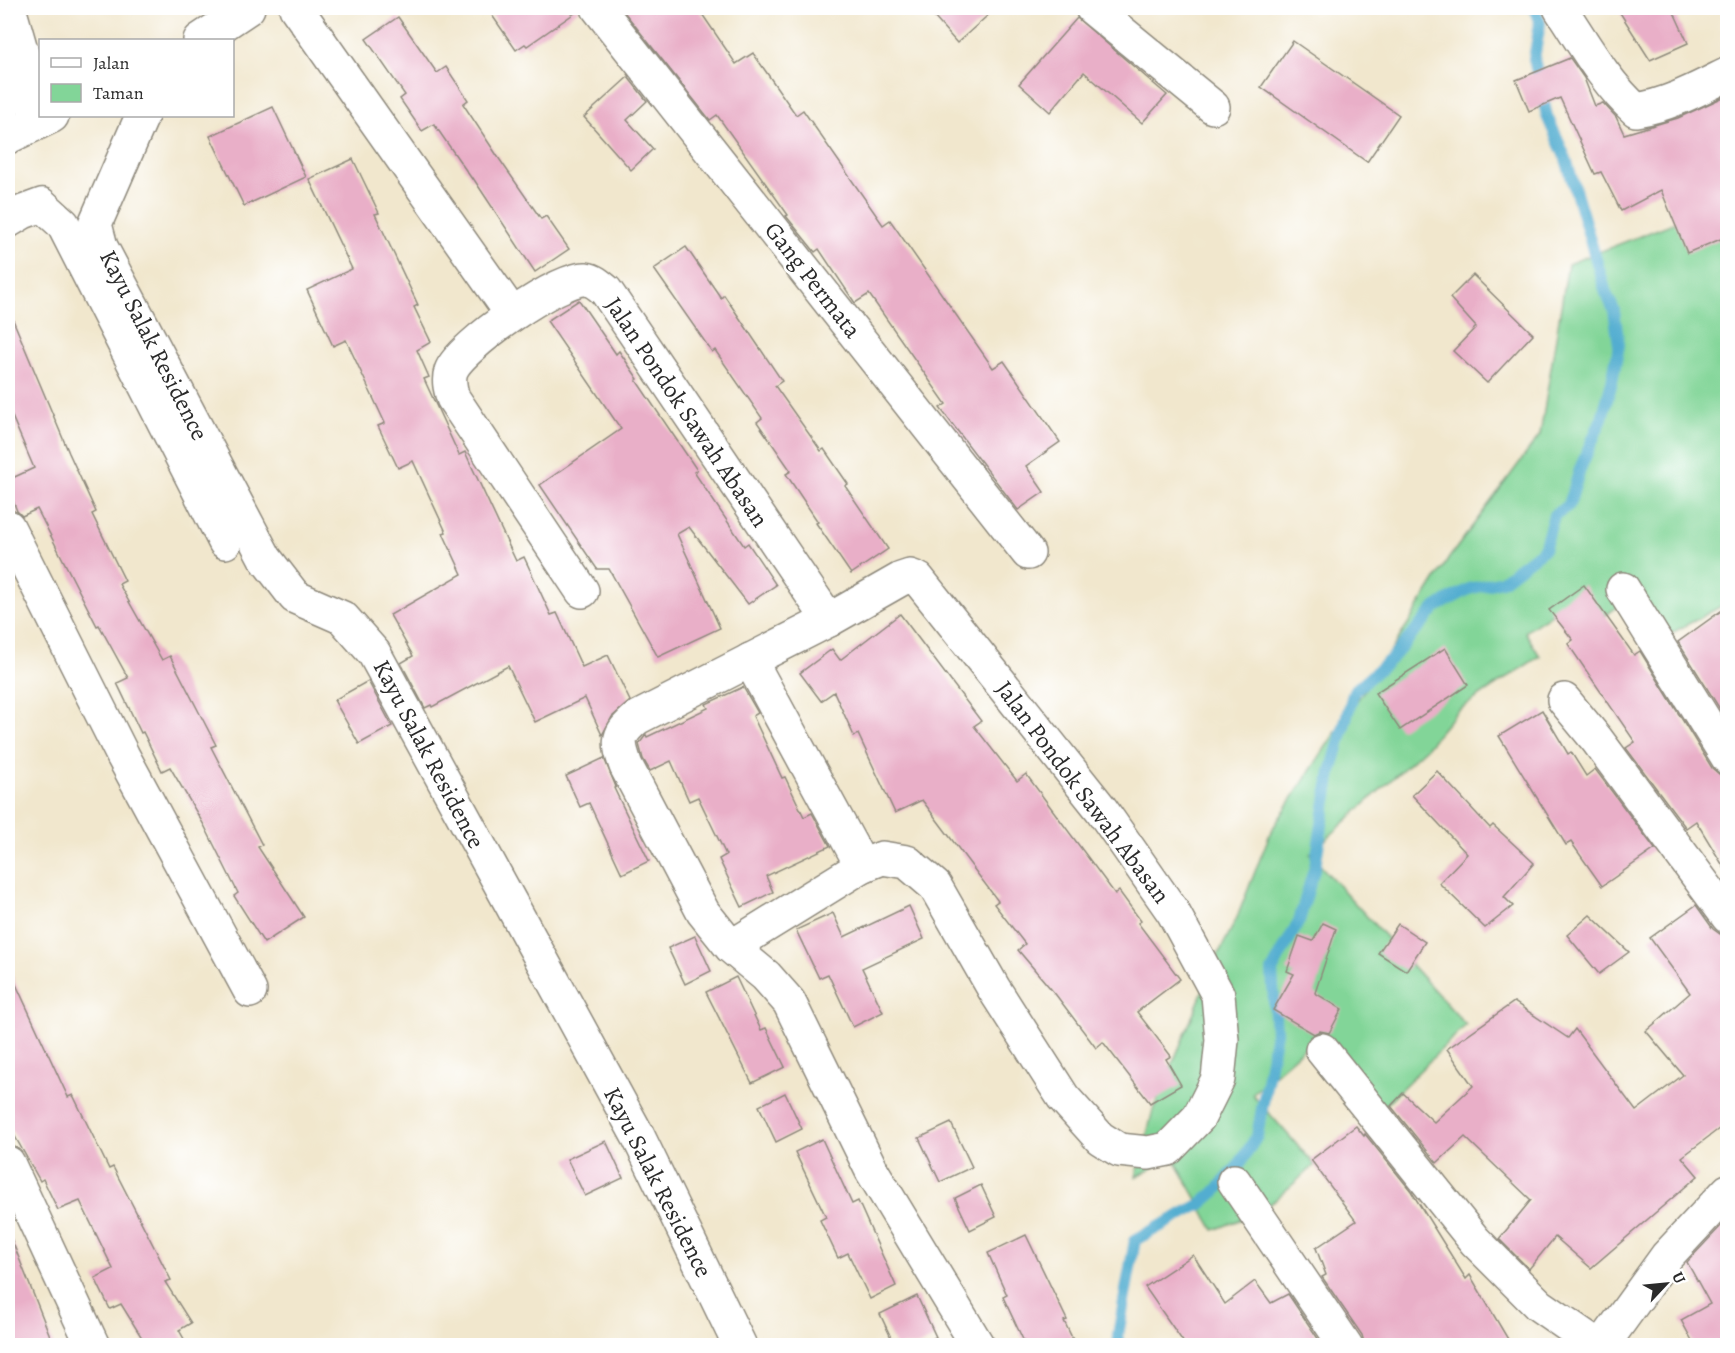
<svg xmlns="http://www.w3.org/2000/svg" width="1735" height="1353" font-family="Alegreya,serif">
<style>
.green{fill:#82d598;stroke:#568062;stroke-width:1.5}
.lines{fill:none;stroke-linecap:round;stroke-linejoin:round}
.stream{stroke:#53add0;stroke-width:12}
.building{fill:#e9afc8}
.street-casing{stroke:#8e897c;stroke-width:36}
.secondary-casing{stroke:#8e897c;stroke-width:36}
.street{stroke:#fff;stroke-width:33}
.secondary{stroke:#fff;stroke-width:33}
.labels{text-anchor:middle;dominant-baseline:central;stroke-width:5;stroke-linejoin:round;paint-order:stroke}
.street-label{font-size:24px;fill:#2b2b2b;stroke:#fff}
</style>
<rect width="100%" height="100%" fill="#fff"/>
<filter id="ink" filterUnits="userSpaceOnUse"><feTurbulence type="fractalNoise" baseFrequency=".0167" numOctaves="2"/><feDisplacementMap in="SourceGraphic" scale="12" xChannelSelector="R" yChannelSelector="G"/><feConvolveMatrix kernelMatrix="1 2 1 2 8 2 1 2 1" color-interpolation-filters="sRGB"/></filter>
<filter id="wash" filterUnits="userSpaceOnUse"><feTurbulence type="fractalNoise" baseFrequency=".008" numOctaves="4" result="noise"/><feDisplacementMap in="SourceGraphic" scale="24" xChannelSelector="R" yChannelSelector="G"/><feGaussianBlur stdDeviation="1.35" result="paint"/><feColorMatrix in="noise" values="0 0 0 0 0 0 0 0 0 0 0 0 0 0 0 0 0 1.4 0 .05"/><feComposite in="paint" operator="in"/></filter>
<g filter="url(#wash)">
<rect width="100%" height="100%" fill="#f1e7cd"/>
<path class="green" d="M1727 202V603L1659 640 1631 598 1585 629 1567 604 1525 632 1540 656 1457 711 1426 748 1310 854 1466 1025 1382 1108 1319 1035 1252 1094 1315 1165 1262 1211 1214 1230 1173 1157 1136 1177 1153 1110 1219 953 1236 920 1271 831 1344 719 1386 659 1449 558 1540 435 1568 264Z"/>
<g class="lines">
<path class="stream" d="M1120 1346 1118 1335 1135 1240 1201 1204 1215 1192 1239 1165 1257 1136 1276 1032 1272 971 1299 921 1315 866 1331 772 1354 691 1393 657 1436 607 1469 589 1502 581 1544 549 1554 515 1569 505 1580 469 1602 418 1612 382 1619 345 1614 310 1606 293 1566 159 1547 116 1534 59 1540 23 1534 8"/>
</g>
<g id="blocks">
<g class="building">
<path d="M487 8H580L579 10 527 46 525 44 516 50Z"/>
<path d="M621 8H698L736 64 753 53 796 115 803 110 883 225 890 220 993 368 1004 361 1060 442 1026 466 1044 492 1018 510 940 408 946 404 869 294 855 303 819 249 815 252 786 216 788 215 717 115 710 120Z"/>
<path d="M926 8H996L957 43Z"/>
<path d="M1617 8H1672L1688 43 1650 60Z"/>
<path d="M398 17 437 73 446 67 468 100 463 104 500 160 541 219 546 216 569 249 535 272 473 178 472 179 434 124 422 131 400 99 405 95 366 39Z"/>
<path d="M1077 18 1167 95 1142 123 1084 72 1050 112 1019 84Z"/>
<path d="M1293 41 1399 115 1367 162 1261 87Z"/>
<path d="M1570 58 1584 78 1595 106 1603 103 1616 117 1624 134 1678 118 1728 95V236L1687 253 1661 190 1621 211 1601 172 1595 174 1560 98 1529 111 1516 80Z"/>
<path d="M628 77 647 101 627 120 653 149 631 170 584 117Z"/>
<path d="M273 107 306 177 244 206 210 136Z"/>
<path d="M353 159 379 213 375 214 418 305 414 307 431 342 417 350 429 377 424 379 459 455 465 452 516 561 524 557 551 615 557 613 582 667 608 655 630 701 612 717 602 735 585 698 535 722 508 666 432 707 431 705 425 708 401 663 413 656 390 615 462 574 443 533 446 532 413 461 398 468 378 426 385 423 346 340 333 346 307 290 352 269 309 179Z"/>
<path d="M686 247 721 298 724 295 782 381 775 386 821 451 824 449 848 484 845 486 888 549 851 574 816 523 818 522 786 474 791 471 757 422 762 418 715 350 712 352 654 269Z"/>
<path d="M1473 275 1533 334 1487 383 1453 351 1476 327 1450 298Z"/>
<path d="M579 300 616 354 619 351 638 379 636 380 697 470 694 472 744 546 748 543 776 585 748 604 689 527 677 534 720 628 658 657 609 569H597L540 485 621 429 547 321Z"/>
<path d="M8 308 69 453 96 512 92 514 125 581 119 584 162 660 170 656 216 745 211 747 262 845 258 847 304 917 264 943 234 896 238 893 204 825 170 767 162 771 143 732 141 733 117 683 128 678 99 625 97 626 37 509 22 516 17 511 8 488V480L34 468 8 407Z"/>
<path d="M1584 585 1634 655 1640 651 1712 768 1719 774 1728 777V874L1696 821 1686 828 1626 748 1635 742 1568 644 1573 640 1549 610Z"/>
<path d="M1728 606V722L1678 642Z"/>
<path d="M900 614 981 721 974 726 1017 781 1026 774 1115 894 1119 891 1141 921 1138 923 1180 979 1137 1012 1171 1056 1166 1059 1181 1085 1150 1103 1103 1042 1096 1048 1056 995 1018 950 1025 944 994 904 998 901 922 800 895 813 858 734 854 736 834 692 821 701 800 673 832 649 840 660Z"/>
<path d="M1445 648 1468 685 1400 730 1375 693Z"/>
<path d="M368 681 392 726 359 744 334 700Z"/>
<path d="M743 687 758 713 753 716 782 778 785 777 804 817 812 813 830 846 766 876 773 892 742 907 719 859 726 855 698 797 689 801 671 761 650 771 643 759 639 744 646 735 647 737 708 708 706 704Z"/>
<path d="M1542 710 1568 754 1571 752 1586 776 1595 769 1655 849 1602 886 1571 842 1566 845 1499 736Z"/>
<path d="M604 758 616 787 614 788 649 861 622 874 589 803 580 807 566 776Z"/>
<path d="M1437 771 1490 828 1493 825 1534 863 1504 897 1513 906 1485 928 1439 883 1467 854 1412 795Z"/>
<path d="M1696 905 1713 929 1720 934 1728 935V1122L1682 1157 1698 1176 1591 1268 1555 1237 1529 1269 1499 1239 1531 1200 1465 1137 1437 1163 1391 1106 1403 1093 1434 1122 1473 1086 1447 1049 1514 1002 1568 1038 1575 1029 1636 1111 1683 1075 1646 1031 1690 993 1650 938Z"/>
<path d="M909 906 924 939 862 968 883 1012 853 1027 828 974 819 978 796 930 833 913 844 937Z"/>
<path d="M1590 915 1629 952 1599 974 1567 935Z"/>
<path d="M1323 923 1336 929 1315 993 1342 1009 1329 1033 1320 1031 1314 1034 1273 1010 1294 974 1287 971 1299 936 1313 941Z"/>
<path d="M1398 924 1425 942 1406 971 1378 953Z"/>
<path d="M695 936 711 971 685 984 668 948Z"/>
<path d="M8 967 68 1097 73 1095 109 1169 113 1167 171 1280 165 1282 191 1323 179 1330 188 1346H147L121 1304 110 1309 95 1278 113 1269 80 1201 58 1210 43 1179 40 1181 8 1124Z"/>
<path d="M736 977 761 1030 766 1028 785 1067 752 1083 706 992Z"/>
<path d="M785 1093 802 1129 776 1142 759 1106Z"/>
<path d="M951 1123 972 1167 940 1182 919 1138Z"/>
<path d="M1356 1126 1364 1136 1365 1134 1411 1191 1466 1279 1470 1275 1512 1346H1365L1362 1335 1322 1277 1326 1275 1316 1248 1356 1221 1311 1160Z"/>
<path d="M822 1139 852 1204 858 1201 896 1286 870 1299 848 1253 838 1258 820 1220 826 1217 795 1152Z"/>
<path d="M606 1141 623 1178 585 1196 567 1159Z"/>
<path d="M981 1185 996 1217 970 1230 955 1198Z"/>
<path d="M1728 1222V1346H1695L1681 1320 1710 1304 1687 1262 1721 1226Z"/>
<path d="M9 1233 54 1346H8V1234Z"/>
<path d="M1026 1235 1067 1320 1064 1321 1076 1346H1026L1003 1297 1007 1295 988 1253Z"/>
<path d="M1193 1255 1225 1304 1255 1281 1271 1303 1288 1294 1323 1346H1186L1145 1287Z"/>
<path d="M917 1296 936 1337 917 1346H895L880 1314Z"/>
</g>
</g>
</g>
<g filter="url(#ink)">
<use href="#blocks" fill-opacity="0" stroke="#8e897c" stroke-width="1.5"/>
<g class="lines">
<g class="street-casing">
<g id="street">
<path d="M9 8 24 60 36 123"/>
<path d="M296 8 512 314"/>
<path d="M598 8 1028 553"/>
<path d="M1092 8 1213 107"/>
<path d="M1560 8C1582 41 1606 84 1636 110 1669 105 1698 89 1728 74"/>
<path d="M142 116 95 224 101 247 265 558 295 597 343 618 374 653 638 1136 740 1346"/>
<path d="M8 221 23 212 42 205 63 224 225 542"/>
<path d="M8 527 123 756 250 991"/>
<path d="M1623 589 1728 758"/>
<path d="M582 591 453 398C450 388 448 380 451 371 460 346 560 277 586 279 594 280 600 286 606 291L829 620"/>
<path d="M750 660 862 866"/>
<path d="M1564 700 1597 740 1728 917"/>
<path d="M731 947 862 866 882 858 907 862 935 886 994 989 1063 1097 1100 1138 1119 1150 1148 1153 1168 1149 1199 1117 1218 1079 1222 1040 1218 995 1173 912 1101 809 918 579 910 576 901 579 829 620 637 718C617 735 617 741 626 766L703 912 731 947 766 976 789 1002 872 1171 978 1346"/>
<path d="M1322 1050 1475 1241 1539 1305 1598 1346"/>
<path d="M8 1163 93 1346"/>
<path d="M1234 1181 1346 1346"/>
<path d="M1602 1346 1667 1256 1728 1191"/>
</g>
</g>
<g class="secondary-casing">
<g id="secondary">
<path d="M200 40 248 8"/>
<path d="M8 137 52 116"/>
</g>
</g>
<use href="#street" class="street"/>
<use href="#secondary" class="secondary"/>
</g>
</g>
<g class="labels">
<g class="street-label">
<text transform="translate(813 280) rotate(52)">Gang Permata</text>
<text transform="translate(154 345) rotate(63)">Kayu Salak Residence</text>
<text transform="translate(687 412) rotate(56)">Jalan Pondok Sawah Abasan</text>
<text transform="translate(429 754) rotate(62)">Kayu Salak Residence</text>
<text transform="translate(1083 792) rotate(53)">Jalan Pondok Sawah Abasan</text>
<text transform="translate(658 1182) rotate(63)">Kayu Salak Residence</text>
</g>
</g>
<rect width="1735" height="1353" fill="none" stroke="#fff" stroke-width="30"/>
<rect x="39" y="39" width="195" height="78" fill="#ffffff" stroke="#aaaaaa" stroke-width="1.5"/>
<rect x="51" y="58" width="30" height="9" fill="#ffffff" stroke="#aaaaaa" stroke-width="1.5"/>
<text x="93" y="69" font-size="18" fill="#2b2b2b">Jalan</text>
<rect x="51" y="84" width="30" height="18" fill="#82d598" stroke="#aaaaaa" stroke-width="1.5"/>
<text x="93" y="99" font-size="18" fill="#2b2b2b">Taman</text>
<g transform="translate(1666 1284) rotate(64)" stroke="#ffffff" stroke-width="4.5" paint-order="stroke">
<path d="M0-4.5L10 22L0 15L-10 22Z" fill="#2b2b2b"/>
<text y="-9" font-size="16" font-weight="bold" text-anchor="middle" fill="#2b2b2b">U</text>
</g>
</svg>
